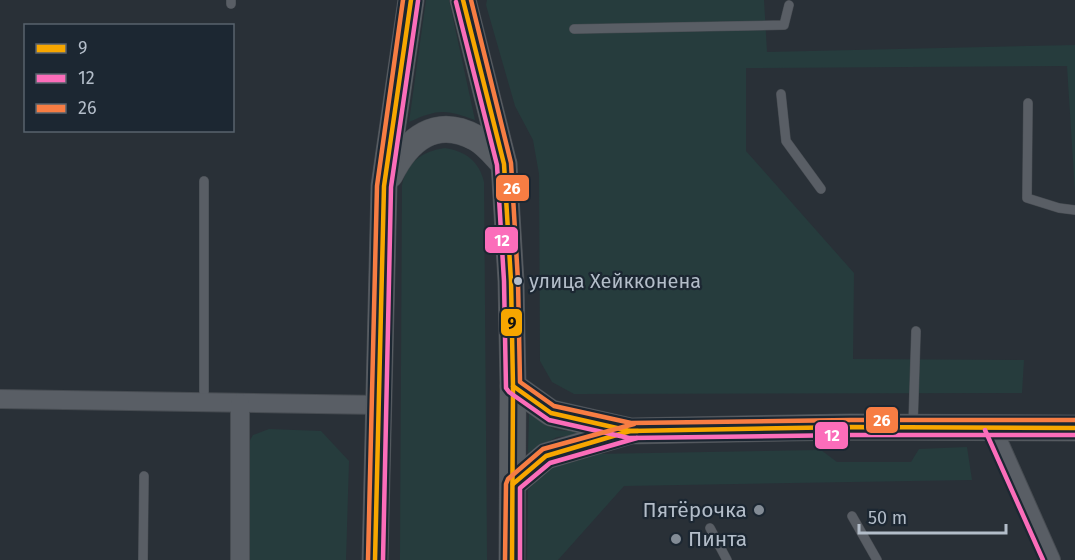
<svg xmlns="http://www.w3.org/2000/svg" width="1075" height="560" font-family="'Fira Sans',sans-serif">
<style>
.green{fill:#263c3d}
.lines{fill:none;stroke-linecap:round;stroke-linejoin:round}
.lane-casing{stroke:#474c52;stroke-width:10}
.street-casing{stroke:#474c52;stroke-width:20}
.secondary-casing{stroke:#474c52;stroke-width:27}
.lane{stroke:#595e65;stroke-width:9}
.street{stroke:#595e65;stroke-width:18}
.secondary{stroke:#585d63;stroke-width:26}
.bus-1-casing{stroke:#1c2732;stroke-width:9}
.bus-2-casing{stroke:#1c2732;stroke-width:9}
.bus-3-casing{stroke:#1c2732;stroke-width:9}
.bus-1{stroke:#f7a600;stroke-width:4.5}
.bus-2{stroke:#fb6dba;stroke-width:4.5}
.bus-3{stroke:#f77d43;stroke-width:4.5}
.bus-dot{fill:#b3bdc9;stroke:#1c2732;stroke-width:2}
.poi-dot{fill:#838c96;stroke:#1c2732;stroke-width:2}
.labels{text-anchor:middle;dominant-baseline:central;stroke-width:4.5;stroke-linejoin:round;paint-order:stroke}
.bus-label{font-size:20px;fill:#b3bdc9;stroke:#1c2732;text-anchor:start}
.poi-label{font-size:21px;fill:#b3bdc9;stroke:#1c2732;text-anchor:end}
.line-badge{stroke:#1c2732;stroke-width:2}
.badge-label{font-size:16px;text-anchor:middle;font-weight:bold;fill:#fff}
.pale-badge-label{font-size:16px;text-anchor:middle;font-weight:bold;fill:#111}
</style>
<rect width="100%" height="100%" fill="#293037"/>
<g class="green">
<path d="M426 0H449L475 120C445 109 438 109 409 122Z"/>
<path d="M487 0H764L767 52 1075 45V193L1067 66 746 68V151L854 273 853 359 1024 360 1022 393 574 394 552 382 540 361 539 174 533 140 515 106 486 5Z"/>
<path d="M445 148C465 151 479 161 484 182L487 560H400L402 185C406 163 422 151 445 148Z"/>
<path d="M529 414 555 430 598 433 557 437 528 453Z"/>
<path d="M269 429 321 431 349 461 346 560H250L249 442 253 435Z"/>
<path d="M967 447 972 480 624 486 558 560H527L528 490 550 465 594 454 821 450 837 462H911L919 449Z"/>
</g>
<g class="lines">
<g class="lane-casing">
<g id="lane">
<path d="M231 0V4"/>
<path d="M574 29 784 25 789 5"/>
<path d="M781 94 786 141 821 189"/>
<path d="M1028 103 1027 198 1059 208 1075 210"/>
<path d="M204 402V181"/>
<path d="M913 425 916 331"/>
<path d="M852 516 877 560"/>
<path d="M710 528 727 560"/>
<path d="M143 560 144 476"/>
</g>
</g>
<g class="street-casing">
<g id="street">
<path d="M0 399 379 405"/>
<path d="M992 427 1051 560"/>
<path d="M240 560V403"/>
</g>
</g>
<g class="secondary-casing">
<g id="secondary">
<path d="M463 0 504 164 511 281 513 386 512 560"/>
<path d="M390 175C408 139 436 116 476 138 487 144 495 155 504 164"/>
<path d="M513 386 551 413 630 431 851 427 1075 428"/>
<path d="M513 484 546 456 627 432"/>
<path d="M375 560 384 186 411 0"/>
</g>
</g>
<use href="#lane" class="lane"/>
<use href="#street" class="street"/>
<use href="#secondary" class="secondary"/>
<g class="bus-1-casing">
<g id="bus-1">
<path d="M463 0 504 164 511 281 513 386 512 560"/>
<path d="M513 386 551 413 630 431H638"/>
<path d="M513 484 546 456 630 431 851 427 1075 428"/>
<path d="M375 560 384 186 411 0"/>
</g>
</g>
<g class="bus-2-casing">
<g id="bus-2">
<path d="M456 2 497 165 504 281 506 388 509 392 549 420 629 438 851 435H1075"/>
<path d="M985 430 1043 560"/>
<path d="M383 560 391 187 418 1"/>
<path d="M520 560V488L550 463 637 438"/>
</g>
</g>
<g class="bus-3-casing">
<g id="bus-3">
<path d="M471 0 511 163 518 281 520 382 554 406 631 423 851 420H1075"/>
<path d="M368 560 377 186 403 0"/>
<path d="M505 560 506 484 508 479 543 449 634 424"/>
</g>
</g>
<use href="#bus-1" class="bus-1"/>
<use href="#bus-2" class="bus-2"/>
<use href="#bus-3" class="bus-3"/>
</g>
<circle class="bus-dot" cx="518" cy="281" r="5"/>
<g class="poi-dot">
<circle cx="759" cy="510" r="6"/>
<circle cx="676" cy="539" r="6"/>
</g>
<g class="labels">
<g class="bus-label">
<text x="529" y="281">улица Хейкконена</text>
</g>
<g class="poi-label">
<text x="747" y="510">Пятёрочка</text>
<text x="688" y="539" text-anchor="start">Пинта</text>
</g>
</g>
<g class="line-badge">
<rect x="495" y="174" width="35" height="28" rx="6" fill="#f77d43"/>
<rect x="484" y="226" width="35" height="28" rx="6" fill="#fb6dba"/>
<rect x="500" y="308" width="23" height="29" rx="6" fill="#f7a600"/>
<rect x="865" y="406" width="34" height="28" rx="6" fill="#f77d43"/>
<rect x="814" y="421" width="35" height="29" rx="6" fill="#fb6dba"/>
</g>
<g class="badge-label">
<text x="512" y="194">26</text>
<text x="502" y="246">12</text>
<text x="882" y="426">26</text>
<text x="832" y="441">12</text>
</g>
<g class="pale-badge-label">
<text x="512" y="328">9</text>
</g>
<rect x="24" y="24" width="210" height="108" fill="#1c2732" stroke="#58636e" stroke-width="1.5"/>
<rect x="36" y="44" width="30" height="9" fill="#f7a600" stroke="#58636e" stroke-width="1.5"/>
<text x="78" y="54" font-size="18" fill="#b3bdc9">9</text>
<rect x="36" y="74" width="30" height="9" fill="#fb6dba" stroke="#58636e" stroke-width="1.5"/>
<text x="78" y="84" font-size="18" fill="#b3bdc9">12</text>
<rect x="36" y="104" width="30" height="9" fill="#f77d43" stroke="#58636e" stroke-width="1.5"/>
<text x="78" y="114" font-size="18" fill="#b3bdc9">26</text>
<path d="M859 524v9h147v-9" fill="none" stroke="#b3bdc9" stroke-width="3"/>
<text x="868" y="524" font-size="18" fill="#b3bdc9" stroke="#1c2732" stroke-width="4.5" paint-order="stroke">50 m</text>
</svg>
